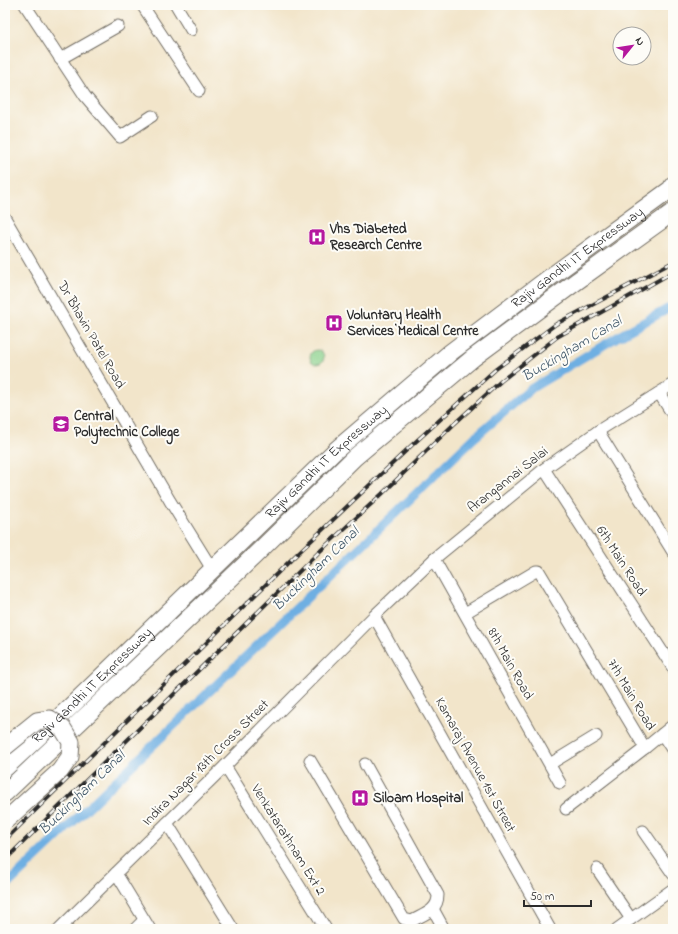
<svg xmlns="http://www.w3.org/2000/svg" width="678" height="934" font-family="'Indie Flower',sans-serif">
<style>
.green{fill:#89d08a;stroke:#5a7e5a}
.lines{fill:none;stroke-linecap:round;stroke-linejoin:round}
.canal{stroke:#6eafe2;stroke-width:9}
.minor-casing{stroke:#716c63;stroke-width:13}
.primary-casing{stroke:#716c63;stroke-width:19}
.minor{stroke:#fff;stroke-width:11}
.primary{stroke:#fff;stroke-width:17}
.rail-casing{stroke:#2b2b2b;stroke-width:4}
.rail{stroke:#fdfcf7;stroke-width:2.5;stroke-dasharray:8;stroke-linecap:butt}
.primary-bridge-casing{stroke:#716c63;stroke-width:19;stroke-linecap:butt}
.primary-bridge{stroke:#fff;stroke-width:17}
.labels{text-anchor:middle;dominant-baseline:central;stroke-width:4;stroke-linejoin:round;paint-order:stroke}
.poi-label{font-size:14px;font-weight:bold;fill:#2b2b2b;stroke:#fdfcf7;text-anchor:start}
.street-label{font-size:14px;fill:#2b2b2b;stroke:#fdfcf7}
.water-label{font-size:15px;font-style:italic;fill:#42596b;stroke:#fdfcf7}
</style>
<rect width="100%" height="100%" fill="#fdfcf7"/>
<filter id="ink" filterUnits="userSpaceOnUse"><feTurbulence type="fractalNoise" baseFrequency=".025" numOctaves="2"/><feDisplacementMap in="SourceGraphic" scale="8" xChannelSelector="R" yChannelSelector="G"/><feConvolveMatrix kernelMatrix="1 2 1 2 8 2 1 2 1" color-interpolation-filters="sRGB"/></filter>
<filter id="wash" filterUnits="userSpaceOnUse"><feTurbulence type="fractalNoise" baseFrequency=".012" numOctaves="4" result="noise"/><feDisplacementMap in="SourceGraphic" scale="16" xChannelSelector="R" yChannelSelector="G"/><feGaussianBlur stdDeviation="0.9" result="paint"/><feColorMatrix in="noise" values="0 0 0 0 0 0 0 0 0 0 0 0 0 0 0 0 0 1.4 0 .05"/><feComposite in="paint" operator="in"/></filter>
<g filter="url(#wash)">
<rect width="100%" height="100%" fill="#f2e5ca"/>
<circle class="green" cx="317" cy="357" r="7"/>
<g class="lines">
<path class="canal" d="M5 887 474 438 532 388 619 336 673 306"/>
</g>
</g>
<g filter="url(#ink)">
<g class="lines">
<g class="minor-casing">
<g id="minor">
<path d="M25 5 85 96 120 137 152 116"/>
<path d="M142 5 199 91"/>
<path d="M176 5 191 30"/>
<path d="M60 59 118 26"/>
<path d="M5 218 170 501 212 569"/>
<path d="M659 393 673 415"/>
<path d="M598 431 673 552"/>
<path d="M544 469 673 668"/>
<path d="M434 559 560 783"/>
<path d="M465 613 536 571H539L645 748 566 809"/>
<path d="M374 616 550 929"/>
<path d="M662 734 673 751"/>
<path d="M645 748 673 725"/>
<path d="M310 760 404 919 412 921C424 914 438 911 438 895L365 764"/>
<path d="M550 764 596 736"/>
<path d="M225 766 326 929"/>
<path d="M167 823 233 929"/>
<path d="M643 831 673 874"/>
<path d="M597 869 631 919"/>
<path d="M116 873 150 929"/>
<path d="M433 909 444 929"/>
<path d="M59 929 225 766 374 616 434 559 544 469 598 431 673 384"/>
<path d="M135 929 144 920"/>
<path d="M617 929 673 889"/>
</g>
</g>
<g class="primary-casing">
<g id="primary">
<path id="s1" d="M5 768 66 711 336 450 451 352 553 275 671 189 673 185"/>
<path d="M5 793 253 557 355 457 473 358 577 281 673 212"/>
</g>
</g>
<use href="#minor" class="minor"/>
<use href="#primary" class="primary"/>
<g class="rail-casing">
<g id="rail">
<path d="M5 840 298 553 412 445 496 369 556 324 673 262"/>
<path d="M5 860 318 553 382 494 453 425 501 381 557 337 673 272"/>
</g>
</g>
<use href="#rail" class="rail"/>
<g class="primary-bridge-casing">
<path id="primary-bridge" d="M5 747 37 721 50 719 63 729 71 742 70 757 60 771 5 821"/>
</g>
<use href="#primary-bridge" class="primary-bridge"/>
</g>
</g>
<defs>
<g id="hospital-square" transform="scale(0.9)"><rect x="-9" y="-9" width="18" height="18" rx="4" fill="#b5179e" stroke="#fdfcf7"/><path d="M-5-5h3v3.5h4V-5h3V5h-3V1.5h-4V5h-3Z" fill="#fff"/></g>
<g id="university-square" transform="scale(0.9)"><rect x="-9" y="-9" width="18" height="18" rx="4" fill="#b5179e" stroke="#fdfcf7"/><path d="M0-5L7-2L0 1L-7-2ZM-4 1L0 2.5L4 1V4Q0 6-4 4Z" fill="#fff"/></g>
</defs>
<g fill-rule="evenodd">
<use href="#hospital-square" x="317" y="237"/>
<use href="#hospital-square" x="334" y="323"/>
<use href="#university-square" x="61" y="424"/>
<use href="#hospital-square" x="360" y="798"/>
</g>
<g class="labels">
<g class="poi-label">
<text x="330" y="229">Vhs Diabeted<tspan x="330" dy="16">Research Centre</tspan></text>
<text x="347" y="315">Voluntary Health<tspan x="347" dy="16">Services Medical Centre</tspan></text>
<text x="74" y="416">Central<tspan x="74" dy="16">Polytechnic College</tspan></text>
<text x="373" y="798">Siloam Hospital</text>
</g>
<g class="street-label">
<text stroke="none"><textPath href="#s1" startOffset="768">Rajiv Gandhi IT Expressway</textPath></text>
<text transform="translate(91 335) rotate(60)">Dr Bhavin Patel Road</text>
<text stroke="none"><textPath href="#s1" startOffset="444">Rajiv Gandhi IT Expressway</textPath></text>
<text transform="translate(508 480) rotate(-38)">Arangannai Salai</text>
<text transform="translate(621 561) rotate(57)">6th Main Road</text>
<text transform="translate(510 664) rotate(61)">8th Main Road</text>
<text stroke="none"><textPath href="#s1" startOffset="120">Rajiv Gandhi IT Expressway</textPath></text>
<text transform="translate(631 695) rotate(59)">7th Main Road</text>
<text transform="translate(206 763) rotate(-45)">Indira Nagar 13th Cross Street</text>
<text transform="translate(475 765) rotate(61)">Kamaraj Avenue 1st Street</text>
<text transform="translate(288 840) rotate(58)">Venkatarathnam Ext 2</text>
</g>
<g class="water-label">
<text transform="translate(572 349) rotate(-31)">Buckingham Canal</text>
<text transform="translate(316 569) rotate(-44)">Buckingham Canal</text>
<text transform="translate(82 793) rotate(-44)">Buckingham Canal</text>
</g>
</g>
<rect width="678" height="934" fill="none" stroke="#fdfcf7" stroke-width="20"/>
<g transform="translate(632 46) rotate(60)"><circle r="19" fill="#fdfcf7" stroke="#a9a8a5"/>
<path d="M0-3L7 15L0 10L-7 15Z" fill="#b5179e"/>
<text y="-6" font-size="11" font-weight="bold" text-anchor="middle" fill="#2b2b2b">N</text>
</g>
<path d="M524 900v6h67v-6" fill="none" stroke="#2b2b2b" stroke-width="2"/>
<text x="530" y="900" font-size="12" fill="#2b2b2b" stroke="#fdfcf7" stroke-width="3" paint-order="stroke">50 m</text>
</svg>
